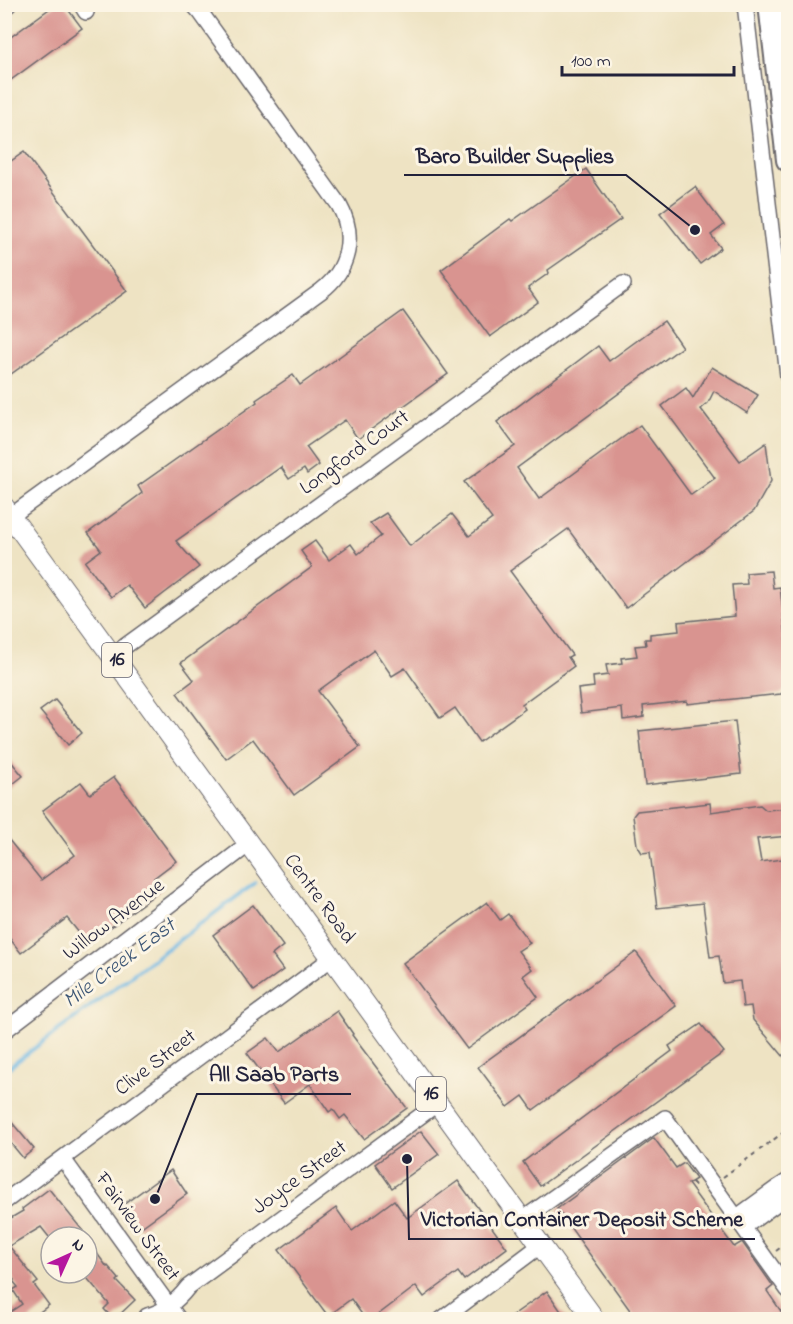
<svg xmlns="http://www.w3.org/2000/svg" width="793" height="1324" font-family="'Indie Flower',sans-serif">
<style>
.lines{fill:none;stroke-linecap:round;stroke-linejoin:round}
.stream{stroke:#6bb7e4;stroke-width:4}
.building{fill:#d99490}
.minor-casing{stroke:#69666b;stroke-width:18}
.major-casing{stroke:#69666b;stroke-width:22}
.highway-casing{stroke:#69666b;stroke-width:26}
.path{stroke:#69666b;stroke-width:2;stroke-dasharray:4.5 4.5;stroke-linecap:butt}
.minor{stroke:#fff;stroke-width:15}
.major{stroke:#fff;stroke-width:20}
.highway{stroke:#fff;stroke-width:22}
.labels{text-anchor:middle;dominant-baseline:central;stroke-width:6;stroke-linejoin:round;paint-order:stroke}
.shield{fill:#fcf5e5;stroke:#63616e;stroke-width:1.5}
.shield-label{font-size:20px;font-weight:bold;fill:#22223b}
.street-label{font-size:21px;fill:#22223b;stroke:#fcf5e5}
.water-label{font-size:22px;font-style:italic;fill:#3c5676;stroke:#fcf5e5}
.leader{fill:none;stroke:#22223b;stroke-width:2}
.callout-dot{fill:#22223b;stroke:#fcf5e5;stroke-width:2}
.callout-label{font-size:22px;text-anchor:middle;font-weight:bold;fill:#22223b;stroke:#fcf5e5;stroke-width:6;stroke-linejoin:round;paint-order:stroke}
</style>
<rect width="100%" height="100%" fill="#fcf5e5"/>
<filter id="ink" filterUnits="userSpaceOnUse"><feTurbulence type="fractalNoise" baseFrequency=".0167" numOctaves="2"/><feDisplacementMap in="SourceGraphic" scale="12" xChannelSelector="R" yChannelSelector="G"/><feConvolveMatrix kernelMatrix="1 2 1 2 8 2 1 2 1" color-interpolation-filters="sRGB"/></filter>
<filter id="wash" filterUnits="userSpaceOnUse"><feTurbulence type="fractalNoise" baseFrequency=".008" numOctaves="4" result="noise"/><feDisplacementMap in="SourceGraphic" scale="24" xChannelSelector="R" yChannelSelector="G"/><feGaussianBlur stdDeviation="1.35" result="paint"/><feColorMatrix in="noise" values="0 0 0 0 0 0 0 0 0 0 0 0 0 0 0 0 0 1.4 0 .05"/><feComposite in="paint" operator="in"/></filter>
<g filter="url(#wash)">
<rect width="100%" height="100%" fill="#eee3c3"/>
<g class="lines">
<path class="stream" d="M4 1071 255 883"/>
</g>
<g id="blocks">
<g class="building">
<path d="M56 4H64L82 28 4 85V42Z"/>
<path d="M24 152 127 291 4 379V166Z"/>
<path d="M586 169 621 219 548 270 549 273 528 288 538 302 490 337 441 270 510 219 512 221Z"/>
<path d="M695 187 724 225 711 235 721 248 700 264 660 213Z"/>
<path d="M403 311 448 374 358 439 345 420 306 447 319 465 307 474 304 469 289 479 281 467 176 541 199 567 145 608 127 585 111 597 85 562 101 550 88 533 142 493 138 486 257 402 256 400 293 375 300 385Z"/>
<path d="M664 321 682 347 517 468 539 499 640 425 691 495 715 478 662 406 686 388 693 398 712 367 758 395 747 413 714 391 708 403 701 409 740 461 766 443 771 481 754 511 626 608 568 529 510 571 572 655 568 657 574 666 522 704 525 709 479 742 455 708 440 718 405 668 392 676 374 650 318 691 360 747 294 795 253 739 226 759 177 693 194 680 181 663 312 567 301 551 315 541 329 560 351 544 358 554 381 536 370 523 386 513 410 546 452 514 469 536 492 519 464 482 515 446 497 422 598 346 609 361Z"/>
<path d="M771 571 773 588 780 587 789 661V685L781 694 687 704V701L643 706 644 717 623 720 622 708 581 713 578 689 594 687 593 677 608 675 606 665 622 663 621 658 637 656 635 646 646 645 645 639H650V634L679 631 678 622 735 616 732 585 747 584 746 573Z"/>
<path d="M55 700 82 733 68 745 40 711Z"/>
<path d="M735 721 741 774 645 785 639 731Z"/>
<path d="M4 753 23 776 4 791Z"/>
<path d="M114 777 176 861 154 878 162 889 88 944 67 918 21 953 4 931V834L41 880 75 855 42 811 81 782 90 794Z"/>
<path d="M710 803 711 812 760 805 766 810 789 808V836L757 839 761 862 789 858V1063L753 1020 751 1006 743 1007 740 981 723 983 719 956 710 957 703 903 657 908 650 852 642 853 637 845 633 816 637 811Z"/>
<path d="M487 902 500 920 508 914 530 943 518 951 532 969 523 976 538 997 467 1049 403 963Z"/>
<path d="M253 905 283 946 272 955 283 970 254 991 213 935Z"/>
<path d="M636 952 676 1006 533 1110 523 1096 508 1107 478 1067Z"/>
<path d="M337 1011 353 1034 352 1035 407 1108 364 1139 345 1115 340 1119 333 1109 329 1112 310 1084 284 1103 247 1053 268 1038 279 1052Z"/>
<path d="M701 1024 724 1052 540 1186 523 1162 672 1051 669 1046Z"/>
<path d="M4 1113 34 1149 23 1158 4 1135Z"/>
<path d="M421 1131 439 1154 392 1188 375 1164Z"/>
<path d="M654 1138 676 1168 684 1163 696 1179 688 1184 734 1247 742 1242 773 1286 767 1291 787 1320H637L557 1209Z"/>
<path d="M171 1170 187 1194 140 1228 123 1205Z"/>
<path d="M458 1181 507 1248 464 1280 458 1272 424 1297 416 1286 371 1320H366L351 1299 328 1316 279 1250 336 1208 352 1231 394 1200 407 1218Z"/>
<path d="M49 1189 83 1231 75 1237H49L41 1227 9 1246 38 1282 34 1285 49 1305 29 1320H4V1316L22 1304 13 1290 18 1287 13 1281 14 1280 4 1268V1222L23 1211 22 1209Z"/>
<path d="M87 1240 107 1267 108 1266 119 1279 117 1281 135 1300 114 1320 104 1309 109 1304 87 1278Z"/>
<path d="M547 1291 567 1320H506Z"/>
</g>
</g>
</g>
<g filter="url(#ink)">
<use href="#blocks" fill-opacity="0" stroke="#69666b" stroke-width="1.5"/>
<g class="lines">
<g class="minor-casing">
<g id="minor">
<path d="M81 4 86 12"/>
<path d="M745 4 788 376"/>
<path d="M4 8 9 4"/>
<path d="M11 516 321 291C349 270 356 235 339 205L201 13 193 4"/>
<path d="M113 655 623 284"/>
<path d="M4 1031 249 844"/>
<path d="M63 1159 179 1320"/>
<path d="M4 1202 332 958"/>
<path d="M737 1217 777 1188 788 1181"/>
<path d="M522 1220 665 1118 788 1290"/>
<path d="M744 1227 788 1195"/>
<path d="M147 1316C164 1312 178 1300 188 1287L438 1103"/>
<path d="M441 1320 541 1245"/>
</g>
</g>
<g class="major-casing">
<path id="major" d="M4 507 595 1320"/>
</g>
<g class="highway-casing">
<path id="highway" d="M770 4 788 160"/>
</g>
<g class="path">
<path d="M723 1177 788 1129"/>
<path d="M692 1182 695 1185H696"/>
<path d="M776 1251 788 1242"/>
</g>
<use href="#minor" class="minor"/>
<use href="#major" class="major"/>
<use href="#highway" class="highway"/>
</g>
</g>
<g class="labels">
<g class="shield">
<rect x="102" y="643" width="30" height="34" rx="4.5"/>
<rect x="416" y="1077" width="30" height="34" rx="4.5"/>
</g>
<g class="shield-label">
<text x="117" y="660">16</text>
<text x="431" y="1094">16</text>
</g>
<g class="street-label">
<text transform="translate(355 453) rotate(-36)">Longford Court</text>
<text transform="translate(319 899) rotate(54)">Centre Road</text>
<text transform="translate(114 920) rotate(-37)">Willow Avenue</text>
<text transform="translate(156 1063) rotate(-37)">Clive Street</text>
<text transform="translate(300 1178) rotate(-36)">Joyce Street</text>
<text transform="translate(137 1227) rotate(54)">Fairview Street</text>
</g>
<g class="water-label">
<text transform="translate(120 964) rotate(-37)">Mile Creek East</text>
</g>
</g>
<path class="leader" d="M695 230L626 175H404M155 1199L197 1094H351M407 1159L409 1239H755"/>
<g class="callout-dot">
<circle cx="695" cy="230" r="6"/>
<circle cx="155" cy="1199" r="6"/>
<circle cx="407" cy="1159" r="6"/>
</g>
<g class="callout-label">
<text x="515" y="163">Baro Builder Supplies</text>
<text x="274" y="1081">All Saab Parts</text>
<text x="582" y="1226">Victorian Container Deposit Scheme</text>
</g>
<rect width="793" height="1324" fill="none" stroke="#fcf5e5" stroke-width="24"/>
<g transform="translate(69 1255) rotate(45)"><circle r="28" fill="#fcf5e5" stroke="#a5a1a1" stroke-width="1.5"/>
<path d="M0-4.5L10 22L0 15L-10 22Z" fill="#b5179e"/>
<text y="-9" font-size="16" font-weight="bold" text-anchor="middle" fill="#22223b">N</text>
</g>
<path d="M562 66v9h172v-9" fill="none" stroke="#22223b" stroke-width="3"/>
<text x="571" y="66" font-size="18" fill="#22223b" stroke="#fcf5e5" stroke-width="4.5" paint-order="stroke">100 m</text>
</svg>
